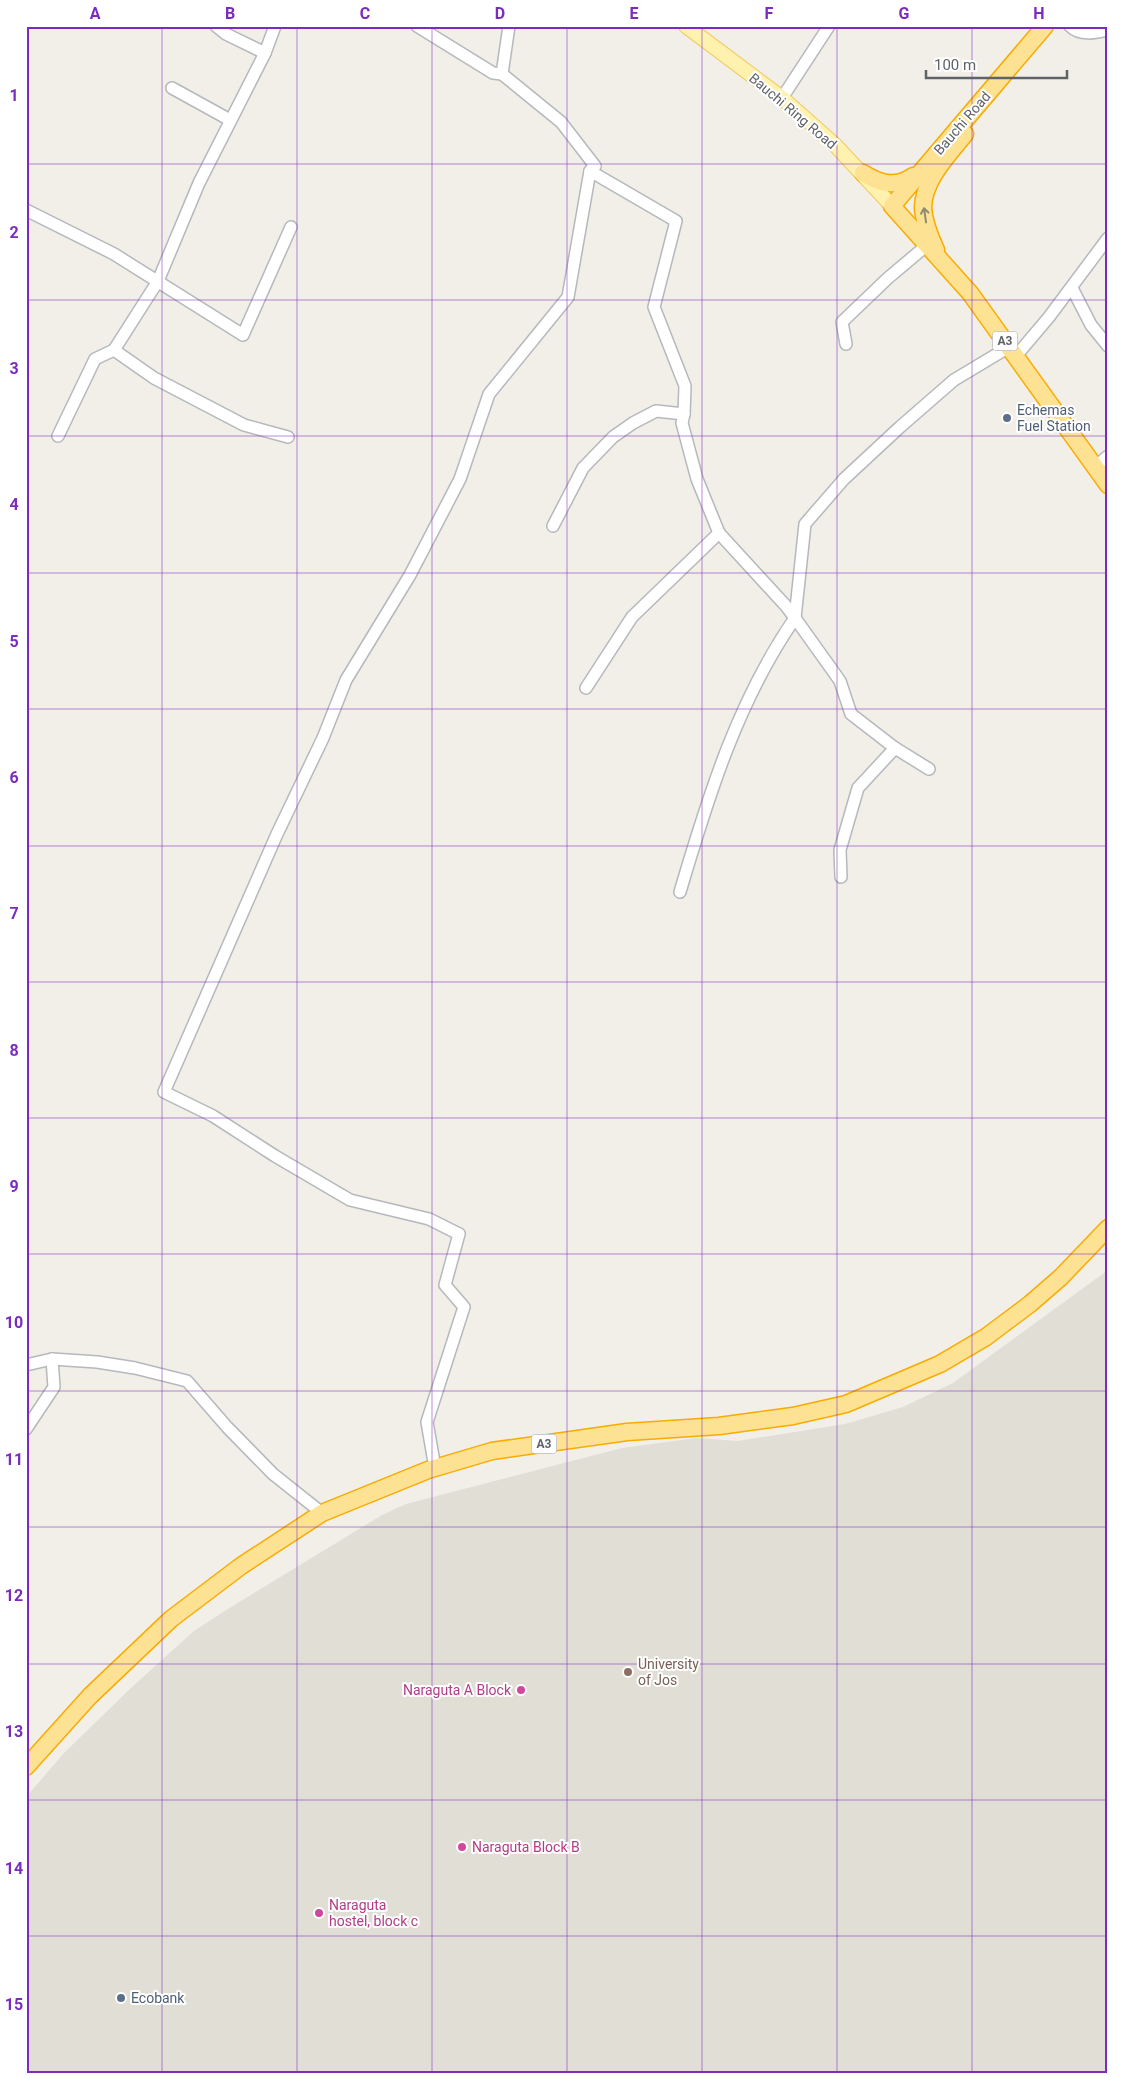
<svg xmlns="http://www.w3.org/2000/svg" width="1134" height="2100" font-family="Roboto,sans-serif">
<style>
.education{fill:#e1ded6}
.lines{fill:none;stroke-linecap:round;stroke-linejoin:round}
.minor-casing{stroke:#b5b8bc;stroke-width:14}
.major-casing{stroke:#f2c960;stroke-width:16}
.highway-casing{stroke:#f9ab00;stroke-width:19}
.minor{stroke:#fff;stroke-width:11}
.major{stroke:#fff2af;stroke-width:14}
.highway{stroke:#fde293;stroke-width:16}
.oneway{stroke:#8e8975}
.grid{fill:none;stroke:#7b2cbf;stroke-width:1;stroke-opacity:0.55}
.service-dot{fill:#5c6f8a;stroke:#fff;stroke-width:2}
.education-dot{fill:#8d6e63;stroke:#fff;stroke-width:2}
.hotel-dot{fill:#d1479c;stroke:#fff;stroke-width:2}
.labels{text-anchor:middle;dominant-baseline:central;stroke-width:4;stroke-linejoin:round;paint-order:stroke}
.shield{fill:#fff;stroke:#8f9295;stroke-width:1}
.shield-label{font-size:12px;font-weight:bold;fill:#5f6368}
.street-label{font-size:14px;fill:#5f6368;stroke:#fff}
.service-label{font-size:14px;fill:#4e5e75;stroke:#fff;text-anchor:start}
.education-label{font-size:14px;fill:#785e54;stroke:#fff;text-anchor:start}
.hotel-label{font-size:14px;fill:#b23c85;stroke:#fff;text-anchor:start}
.neatline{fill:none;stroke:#7b2cbf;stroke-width:2}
.grid-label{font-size:16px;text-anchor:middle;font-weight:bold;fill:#7b2cbf}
</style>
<rect width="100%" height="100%" fill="#f1efe8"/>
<path class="education" d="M1108 1270V2074H26V1797L65 1752 132 1687 194 1631 223 1612 382 1515 406 1504 622 1448 696 1438 738 1441 845 1424 903 1407 953 1383Z"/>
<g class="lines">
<g class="minor-casing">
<g id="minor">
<path d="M216 26 226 34 265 53"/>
<path d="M417 26 493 73 502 74"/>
<path d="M1070 26C1080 36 1096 33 1108 30"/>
<path d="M172 88 230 120"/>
<path d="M782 98 829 26"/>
<path d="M590 171 676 221 654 307 685 386 684 414"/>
<path d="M26 210 114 254 243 335 291 227"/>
<path d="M1072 288 1091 325 1108 346"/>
<path d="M846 344 842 322 888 278 926 246"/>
<path d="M114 350 154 378 244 425 288 437"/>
<path d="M1016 356 1049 317 1108 238"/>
<path d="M58 436 95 359 114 350 158 281 199 183 265 53 275 26"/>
<path d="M1095 467 1108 456"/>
<path d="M553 526 583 468 613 437 633 423 656 411 684 414 682 423 697 479 719 533"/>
<path d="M586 688 632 617 719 533 786 606 795 618 805 524 844 479 900 427 954 380 1009 347"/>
<path d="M841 877 840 850 858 788 895 748"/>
<path d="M680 892C708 797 738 700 795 618L840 681 851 714 895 748 929 769"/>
<path d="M26 1365 52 1359 97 1362 135 1368 187 1381 227 1427 273 1474 322 1513"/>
<path d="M26 1429 54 1387 52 1359"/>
<path d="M435 1468 427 1422 464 1307 445 1285 459 1234 429 1219 350 1200 275 1156 213 1116 164 1092 277 834 323 738 346 680 410 575 460 479 489 394 568 297 590 171 595 166 561 122 502 74 509 26"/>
</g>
</g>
<g class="major-casing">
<path id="major" d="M686 26 782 98 835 145 892 206"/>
</g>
<g class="highway-casing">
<g id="highway">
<path d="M1045 26 892 206 970 293 1108 485"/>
<path d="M863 173C880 184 896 188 913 176"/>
<path d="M936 250C930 237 924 223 923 208 923 180 949 154 965 134"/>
<path d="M26 1767 90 1696 171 1619 241 1566 322 1513 428 1470 492 1451 627 1432 719 1426 793 1416 846 1404 940 1364 986 1337 1030 1304 1061 1277 1108 1228"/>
</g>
</g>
<use href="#minor" class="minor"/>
<use href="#major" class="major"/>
<use href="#highway" class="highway"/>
</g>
<defs><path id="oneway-shaft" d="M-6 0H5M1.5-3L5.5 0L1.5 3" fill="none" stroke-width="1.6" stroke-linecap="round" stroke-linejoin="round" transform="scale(1.25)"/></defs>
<use class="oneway" href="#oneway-shaft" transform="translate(925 215) rotate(-98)"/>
<path class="grid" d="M162 26V2074M297 26V2074M432 26V2074M567 26V2074M702 26V2074M837 26V2074M972 26V2074M26 164H1108M26 300H1108M26 436H1108M26 573H1108M26 709H1108M26 846H1108M26 982H1108M26 1118H1108M26 1254H1108M26 1391H1108M26 1527H1108M26 1664H1108M26 1800H1108M26 1936H1108"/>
<g class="service-dot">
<circle cx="1007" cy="418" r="5"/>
<circle cx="121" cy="1998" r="5"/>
</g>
<circle class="education-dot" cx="628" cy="1672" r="5"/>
<g class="hotel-dot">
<circle cx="521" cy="1690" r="5"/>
<circle cx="462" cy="1847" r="5"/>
<circle cx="319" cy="1913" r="5"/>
</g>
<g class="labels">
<g class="shield">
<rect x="992.5" y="331.5" width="25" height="19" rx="4"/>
<rect x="531.5" y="1434.5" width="25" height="19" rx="4"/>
</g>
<g class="shield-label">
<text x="1005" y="341">A3</text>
<text x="544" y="1444">A3</text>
</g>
<g class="street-label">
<text transform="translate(793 111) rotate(40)">Bauchi Ring Road</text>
<text transform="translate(962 123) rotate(-49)">Bauchi Road</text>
</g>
<g class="service-label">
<text x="1017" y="410">Echemas<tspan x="1017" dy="16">Fuel Station</tspan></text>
<text x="131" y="1998">Ecobank</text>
</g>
<g class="education-label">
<text x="638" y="1664">University<tspan x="638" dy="16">of Jos</tspan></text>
</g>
<g class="hotel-label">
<text x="511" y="1690" text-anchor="end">Naraguta A Block</text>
<text x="472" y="1847">Naraguta Block B</text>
<text x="329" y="1905">Naraguta<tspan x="329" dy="16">hostel, block c</tspan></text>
</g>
</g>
<rect width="1134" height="2100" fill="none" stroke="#ffffff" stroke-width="55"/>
<path d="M926 70v8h141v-8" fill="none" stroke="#5f6368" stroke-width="2.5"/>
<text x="934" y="70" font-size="15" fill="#5f6368" stroke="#ffffff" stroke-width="4" paint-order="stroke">100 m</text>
<rect x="28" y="28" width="1078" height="2044" class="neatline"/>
<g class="grid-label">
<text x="95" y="19">A</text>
<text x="230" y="19">B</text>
<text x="365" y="19">C</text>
<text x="500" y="19">D</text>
<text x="634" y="19">E</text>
<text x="769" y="19">F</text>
<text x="904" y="19">G</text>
<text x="1039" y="19">H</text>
<text x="14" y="101">1</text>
<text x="14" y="238">2</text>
<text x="14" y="374">3</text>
<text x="14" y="510">4</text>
<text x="14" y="647">5</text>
<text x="14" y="783">6</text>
<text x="14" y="919">7</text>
<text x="14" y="1056">8</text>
<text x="14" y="1192">9</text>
<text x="14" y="1328">10</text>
<text x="14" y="1465">11</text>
<text x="14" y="1601">12</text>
<text x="14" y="1737">13</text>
<text x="14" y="1874">14</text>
<text x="14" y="2010">15</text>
</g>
</svg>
